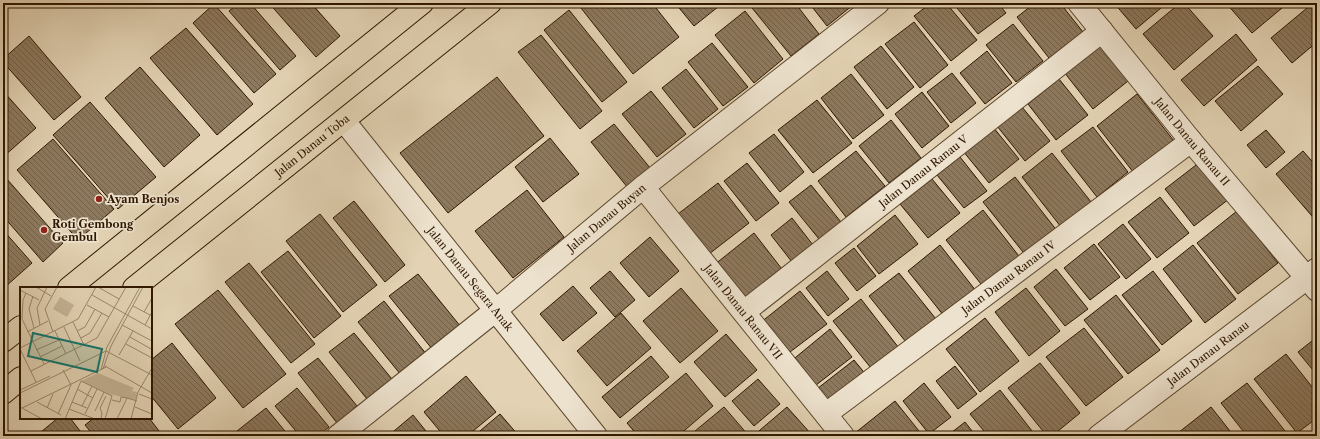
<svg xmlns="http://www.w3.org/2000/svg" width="1320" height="439" font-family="'Libre Caslon Text',serif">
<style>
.building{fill:url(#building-back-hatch);stroke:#2f1700}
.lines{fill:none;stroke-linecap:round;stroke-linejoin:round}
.minor-casing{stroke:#5c462d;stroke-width:24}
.major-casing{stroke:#2f1700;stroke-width:24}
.minor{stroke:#ede2ce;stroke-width:22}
.major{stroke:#e3d3b4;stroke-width:22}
.poi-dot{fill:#8f2418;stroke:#ede2ce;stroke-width:1.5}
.labels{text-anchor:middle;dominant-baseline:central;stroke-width:3.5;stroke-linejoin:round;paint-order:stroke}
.street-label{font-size:11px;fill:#2f1700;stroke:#ede2ce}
.poi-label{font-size:11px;font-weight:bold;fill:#2f1700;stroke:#ede2ce;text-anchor:start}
.inset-road{fill:none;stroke:#9b886c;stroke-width:1}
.view{fill:#0f766e;fill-opacity:0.15;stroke:#0f766e;stroke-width:2}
.inset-edge{fill:none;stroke:#2f1700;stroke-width:2}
</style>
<defs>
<pattern id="building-back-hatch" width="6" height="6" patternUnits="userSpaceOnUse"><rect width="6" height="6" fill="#8d795e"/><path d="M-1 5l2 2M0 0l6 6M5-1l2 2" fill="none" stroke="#74624b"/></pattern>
</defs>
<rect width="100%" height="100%" fill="#e3d3b4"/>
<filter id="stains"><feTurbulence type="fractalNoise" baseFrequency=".005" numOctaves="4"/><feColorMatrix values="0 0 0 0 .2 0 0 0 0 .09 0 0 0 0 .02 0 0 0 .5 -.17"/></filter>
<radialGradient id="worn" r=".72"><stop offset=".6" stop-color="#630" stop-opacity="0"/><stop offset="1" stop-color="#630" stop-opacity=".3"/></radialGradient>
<g class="building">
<path d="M239 3H250L296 56 280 70 229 11Z"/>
<path d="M269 3H311L340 36 316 57Z"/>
<path d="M577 3H652L679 37 633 74Z"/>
<path d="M675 3H723L694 26Z"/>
<path d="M748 3H795L819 34 791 56Z"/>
<path d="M809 3H851L853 5 827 26Z"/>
<path d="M931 3H946L977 40 951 61 914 16Z"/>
<path d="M953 3H998L1006 13 978 34Z"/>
<path d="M1035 3H1060L1083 32 1049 58 1017 17Z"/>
<path d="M1114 3H1167L1136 29Z"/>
<path d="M1180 3H1184L1213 36 1174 70 1143 34Z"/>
<path d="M1226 3H1288L1252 33Z"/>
<path d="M1313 3H1317V42L1292 63 1271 38Z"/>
<path d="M214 4 276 74 254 93 193 23Z"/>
<path d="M569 10 627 82 602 102 544 30Z"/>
<path d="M745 11 783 59 754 83 715 35Z"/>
<path d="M914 22 948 65 920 88 885 44Z"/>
<path d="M1013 24 1043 61 1016 82 986 45Z"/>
<path d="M186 28 253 104 217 135 150 58Z"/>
<path d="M1236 34 1257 60 1204 106 1181 80Z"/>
<path d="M541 35 602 111 580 129 518 52Z"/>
<path d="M29 36 81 97 54 120 3 62V59Z"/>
<path d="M712 43 748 87 723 106 688 62Z"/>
<path d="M1099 44 1128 81 1093 109 1064 72Z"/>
<path d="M881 46 914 87 887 109 854 67Z"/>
<path d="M987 51 1012 83 985 104 960 73Z"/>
<path d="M1258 66 1283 94 1241 131 1215 101Z"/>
<path d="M140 67 200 135 164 167 105 98Z"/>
<path d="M686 69 718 109 694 128 662 88Z"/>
<path d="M952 73 976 103 951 123 927 92Z"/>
<path d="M851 74 884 115 853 139 821 98Z"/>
<path d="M497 77 544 136 448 213 400 153Z"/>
<path d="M1059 79 1088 115 1056 140 1028 104Z"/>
<path d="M3 91 36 128 3 157Z"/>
<path d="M651 91 686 134 657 157 622 114Z"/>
<path d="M922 92 949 126 922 148 895 114Z"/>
<path d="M1137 94 1174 141 1134 173 1097 126Z"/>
<path d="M817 100 852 143 813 173 778 130Z"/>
<path d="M90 102 156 177 118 209 53 135Z"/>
<path d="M1022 107 1050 141 1025 161 997 126Z"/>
<path d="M891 120 921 158 889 183 859 146Z"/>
<path d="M614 124 651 169 628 188 591 142Z"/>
<path d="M993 127 1019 159 989 183 963 151Z"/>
<path d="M1093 127 1128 172 1097 197 1061 151Z"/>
<path d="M1266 130 1285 152 1266 168 1247 145Z"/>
<path d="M774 134 804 172 780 192 749 153Z"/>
<path d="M550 138 579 174 543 202 515 167Z"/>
<path d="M53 139 114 209 78 240 17 170Z"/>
<path d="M856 151 885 186 846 217 818 181Z"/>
<path d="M1303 151 1317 167V222L1276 174Z"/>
<path d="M1052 153 1092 203 1061 227 1022 177Z"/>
<path d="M960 157 987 191 964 208 937 175Z"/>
<path d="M1200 162 1229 199 1194 226 1165 189Z"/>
<path d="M747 163 779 203 756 221 724 181Z"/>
<path d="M1015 177 1058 232 1027 257 983 202Z"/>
<path d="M6 178 63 243 43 262 3 216V180Z"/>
<path d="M932 179 960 213 928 238 900 204Z"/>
<path d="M718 183 749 223 709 254 678 214Z"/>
<path d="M811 185 841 222 819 239 789 202Z"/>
<path d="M527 190 564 237 513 278 475 231Z"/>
<path d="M1160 197 1189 233 1157 258 1128 222Z"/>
<path d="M354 201 405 265 385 282 333 218Z"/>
<path d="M983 210 1022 260 985 289 946 240Z"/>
<path d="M1237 211 1278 263 1238 294 1197 243Z"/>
<path d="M320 214 377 285 343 312 286 241Z"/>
<path d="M895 215 918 244 879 274 857 246Z"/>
<path d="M792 218 813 245 792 262 771 235Z"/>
<path d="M1123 224 1151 259 1126 279 1098 244Z"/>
<path d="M3 230 32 263 5 287 3 284Z"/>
<path d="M754 233 785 273 746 304 714 265Z"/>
<path d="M650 237 679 271 649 297 620 263Z"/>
<path d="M1094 244 1120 277 1090 300 1064 268Z"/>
<path d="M940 245 980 296 948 321 908 271Z"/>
<path d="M1193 245 1236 299 1205 323 1163 269Z"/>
<path d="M854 248 876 276 857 291 835 263Z"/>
<path d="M288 251 341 316 314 338 261 272Z"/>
<path d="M249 263 315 344 291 363 225 282Z"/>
<path d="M1056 269 1088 309 1065 326 1034 287Z"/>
<path d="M610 271 635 300 615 317 590 288Z"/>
<path d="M827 271 849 299 828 316 806 288Z"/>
<path d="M1153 271 1192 321 1162 345 1122 295Z"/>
<path d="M899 273 940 324 910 347 869 296Z"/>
<path d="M418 274 461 327 433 350 389 296Z"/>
<path d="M573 286 597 313 563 341 540 314Z"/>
<path d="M681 288 718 331 680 363 643 321Z"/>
<path d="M1026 288 1060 331 1029 356 995 312Z"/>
<path d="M218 290 286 374 243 408 175 324Z"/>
<path d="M800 291 827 324 786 355 760 323Z"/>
<path d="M1116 295 1160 350 1128 374 1084 320Z"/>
<path d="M861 299 902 352 875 373 833 321Z"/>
<path d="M384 301 427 355 401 375 358 322Z"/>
<path d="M621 313 651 348 607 386 577 351Z"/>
<path d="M985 318 1019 361 980 392 946 349Z"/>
<path d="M1084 328 1123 377 1086 406 1046 357Z"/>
<path d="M830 329 852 357 811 389 790 362Z"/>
<path d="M354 333 392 379 367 399 329 352Z"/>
<path d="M726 334 757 370 725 397 694 362Z"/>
<path d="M1317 337V375L1298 352Z"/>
<path d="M172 343 216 398 178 429 151 396V360Z"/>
<path d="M1286 354 1317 393V418L1297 433 1254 379Z"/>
<path d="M651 356 669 377 620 418 602 397Z"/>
<path d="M318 358 357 406 337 423 298 373Z"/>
<path d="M854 360 867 376 827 408 813 392Z"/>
<path d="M1040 363 1080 413 1052 436H1047L1008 388Z"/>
<path d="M955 366 977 394 958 409 936 381Z"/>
<path d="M686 373 713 406 678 436H638L627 423Z"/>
<path d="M466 376 496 412 467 436H444L424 412Z"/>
<path d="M758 379 780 404 754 426 732 401Z"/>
<path d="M924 383 951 417 929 434 903 401Z"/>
<path d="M1247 383 1289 436H1247L1221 403Z"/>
<path d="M297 388 329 427 318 436H300L275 406Z"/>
<path d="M1000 390 1036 436H988L970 414Z"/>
<path d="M895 401 923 436H858L855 433Z"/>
<path d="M724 407 749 436H689Z"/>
<path d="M787 407 812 435 753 436Z"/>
<path d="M1211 407 1234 436H1174Z"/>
<path d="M266 408 289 436H233L232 435Z"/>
<path d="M500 414 519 436H474Z"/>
<path d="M413 415 430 436H388Z"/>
<path d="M58 418H70L84 436H36Z"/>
<path d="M94 418H149L163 436H94L85 425Z"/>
<path d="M965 422 976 436H947Z"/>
</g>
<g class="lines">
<g class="minor-casing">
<g id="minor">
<path id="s1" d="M1079 3 1191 141 1317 290"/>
<path id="s2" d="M344 121 596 436"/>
<path id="s3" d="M643 187 843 436"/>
<path id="s4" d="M744 312 1102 31"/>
<path id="s5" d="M826 414 1191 141"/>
<path id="s6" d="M338 436 496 310 643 187 878 3"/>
<path id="s7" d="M1099 436 1307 278 1317 269"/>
</g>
</g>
<g class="major-casing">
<g id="major">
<path d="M69 288 422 3"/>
<path id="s8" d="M134 288 490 3"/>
<path d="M3 341 21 327"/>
<path d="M3 393 21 378"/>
</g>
</g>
<use href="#minor" class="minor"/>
<use href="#major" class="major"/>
</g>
<g class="poi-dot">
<circle cx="99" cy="199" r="4"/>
<circle cx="44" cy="230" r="4"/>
</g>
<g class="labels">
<g class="street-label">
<text stroke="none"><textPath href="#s1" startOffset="179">Jalan Danau Ranau II</textPath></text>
<text stroke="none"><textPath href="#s8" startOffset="228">Jalan Danau Toba</textPath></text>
<text stroke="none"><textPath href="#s4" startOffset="228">Jalan Danau Ranau V</textPath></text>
<text stroke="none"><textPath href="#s6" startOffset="346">Jalan Danau Buyan</textPath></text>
<text stroke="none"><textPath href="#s2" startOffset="202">Jalan Danau Segara Anak</textPath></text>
<text stroke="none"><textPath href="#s5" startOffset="228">Jalan Danau Ranau IV</textPath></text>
<text stroke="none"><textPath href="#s3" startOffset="160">Jalan Danau Ranau VII</textPath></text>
<text stroke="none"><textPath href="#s7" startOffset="137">Jalan Danau Ranau</textPath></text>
</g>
<g class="poi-label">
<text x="107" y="199">Ayam Benjos</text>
<text x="52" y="224">Roti Gembong<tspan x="52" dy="13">Gembul</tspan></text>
</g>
</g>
<g transform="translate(20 287)">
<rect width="132" height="132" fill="#e3d3b4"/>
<path d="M40 10 54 18 47 30 33 22ZM78 86 114 101 112 104 117 105 116 113 89 107 61 94Z" fill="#c4b395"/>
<path class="inset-road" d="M16 0 31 9M78 0 99 12M0 3 19 13M6 6 3 13 2 32 24 77M72 8 132 42M13 9 9 22 14 41M67 18 89 30M113 19 130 28M124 25 132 11M53 35 64 58M20 38 17 21 27 0M102 38 132 54M125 38 132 25M44 40 60 74M35 44 46 67M57 44 65 40 75 22M7 45 28 34M33 45 25 22 37 0M110 50 131 62M61 51 70 46 82 26M106 57 132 71M0 61 58 32 76 0M0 62 16 95M16 63 39 53M99 68 113 44M20 70 42 59M85 79 132 106M83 82 91 59 123 0M81 83 87 60 120 0M11 84 77 51 106 0M57 102 73 111M0 103 30 89M0 106 86 64 132 88M119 107 132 112M92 113 100 115 101 110 107 111M17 115 41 128M52 115 67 121M62 119 72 99M0 120 22 132M115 120 132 127M2 121 86 80M27 121 33 107M49 122 75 132M75 124 84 105M38 127 51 98 43 83M65 127 77 102M45 132 61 94 92 109 85 132M81 132 82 126 80 121 86 109M97 132 107 111 117 114M111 132 118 105 132 81"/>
<path class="view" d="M13 46 82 62 77 85 8 69Z"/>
<rect width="132" height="132" class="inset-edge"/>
</g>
<rect width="1320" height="439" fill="none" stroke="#e3d3b4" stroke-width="16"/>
<rect x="4" y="4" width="1312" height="431" fill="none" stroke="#2f1700" stroke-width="2"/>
<rect x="8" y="8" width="1304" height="423" fill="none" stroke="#2f1700"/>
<rect width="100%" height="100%" filter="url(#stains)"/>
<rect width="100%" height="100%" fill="url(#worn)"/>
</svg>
